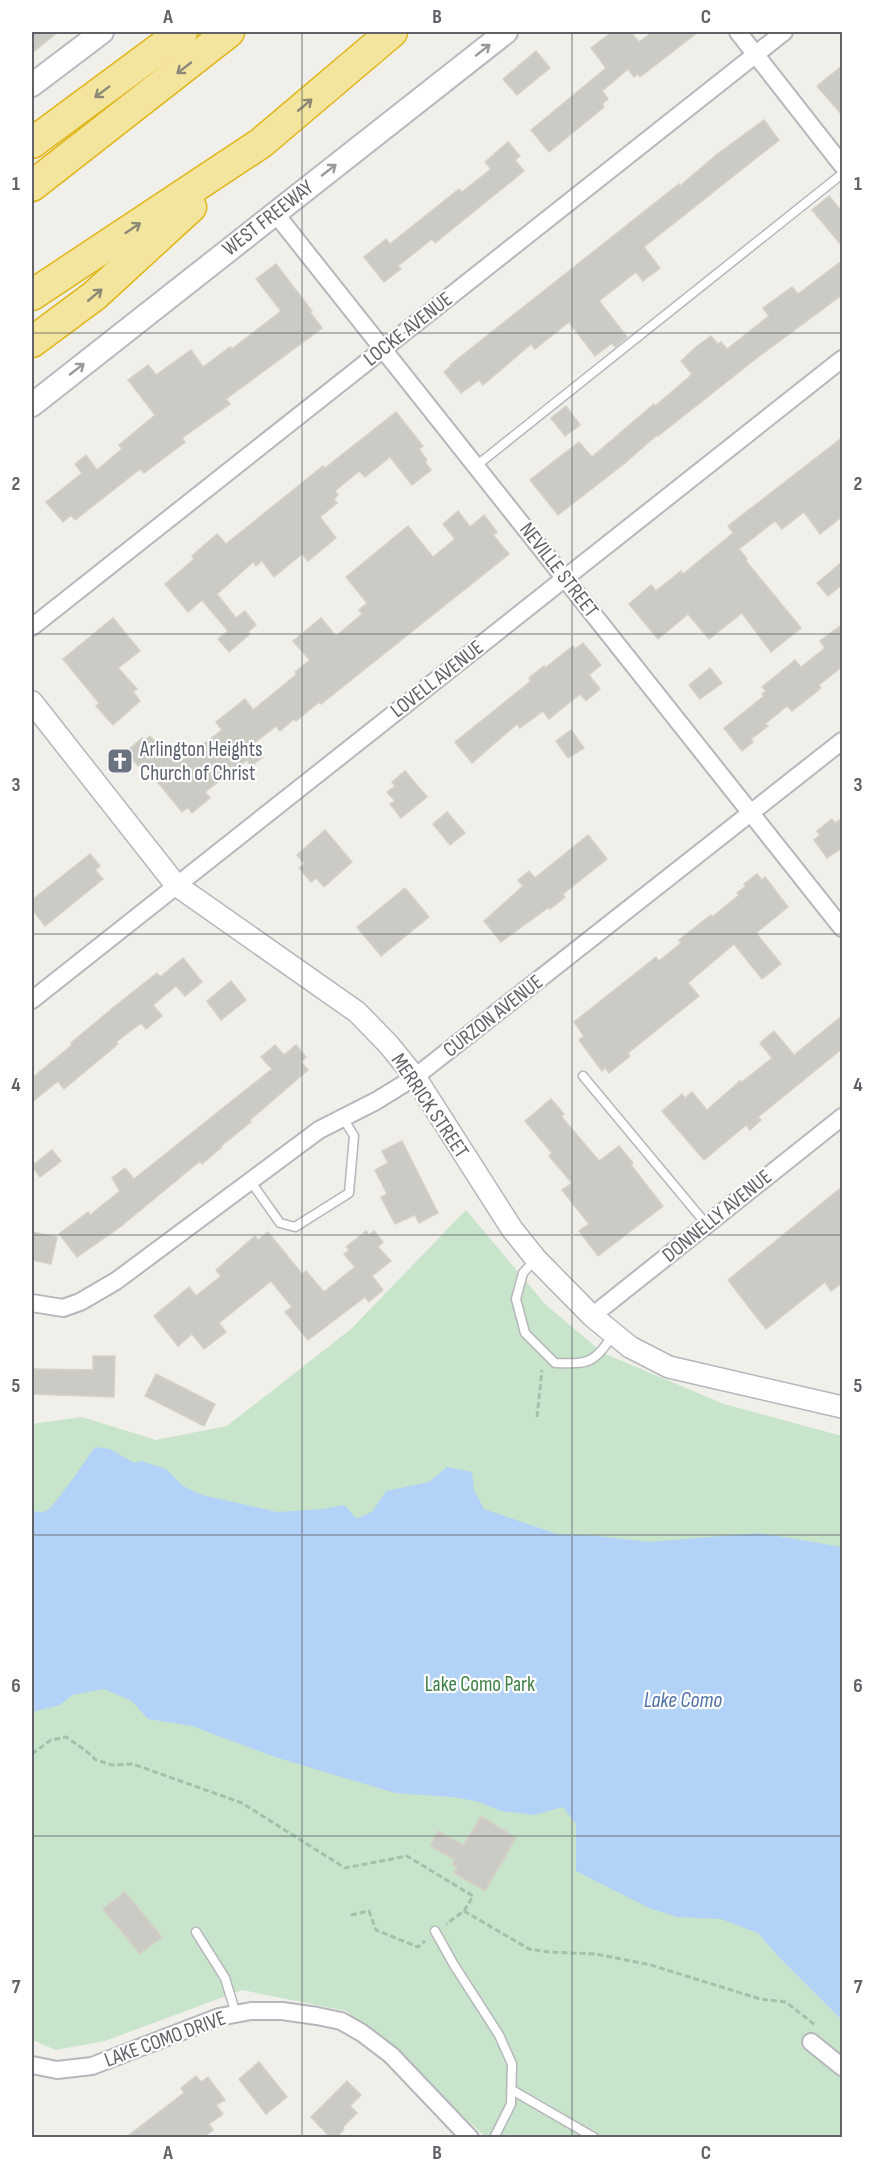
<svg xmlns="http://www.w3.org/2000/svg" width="874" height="2169" font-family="'Sofia Sans Condensed',sans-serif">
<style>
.green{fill:#c8e4cb}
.water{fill:#b2d2f7}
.building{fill:#cccac5;stroke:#d4d2c7;stroke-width:1.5}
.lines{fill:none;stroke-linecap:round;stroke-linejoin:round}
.service-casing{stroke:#b5b7bb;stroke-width:11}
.minor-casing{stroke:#b5b7bb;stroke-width:20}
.tertiary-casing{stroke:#b5b7bb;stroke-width:24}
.secondary-casing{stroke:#b7b9be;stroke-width:26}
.motorway-casing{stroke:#e0b518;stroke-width:33}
.path{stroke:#a1c3ae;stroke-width:3;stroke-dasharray:6 3;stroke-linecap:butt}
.service{stroke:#fff;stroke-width:8}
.minor{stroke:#fff;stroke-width:16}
.tertiary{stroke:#fff;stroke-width:21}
.secondary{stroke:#fff;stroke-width:22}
.motorway{stroke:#f3e59d;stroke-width:30}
.oneway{stroke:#98999c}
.oneway2{stroke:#8c8977}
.grid{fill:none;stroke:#606267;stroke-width:1.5;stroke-opacity:0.55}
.labels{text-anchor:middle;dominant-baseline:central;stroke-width:4.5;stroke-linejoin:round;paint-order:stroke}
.street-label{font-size:21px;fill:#606267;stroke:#fff}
.worship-label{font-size:21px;fill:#5b616d;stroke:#fff;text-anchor:start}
.park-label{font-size:21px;fill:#3e7f47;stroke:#fff}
.water-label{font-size:22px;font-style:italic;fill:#4f72a8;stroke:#fff}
.neatline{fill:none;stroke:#606267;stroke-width:2}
.grid-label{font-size:20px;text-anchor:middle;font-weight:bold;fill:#606267}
</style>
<rect width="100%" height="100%" fill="#f0efe9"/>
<path class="green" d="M466 1210 546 1305 603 1353 724 1404 842 1436V2137H486L346 2011 242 1990 105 2041 56 2050 32 2040V1424L82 1417 156 1440 227 1426 351 1329Z"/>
<path class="water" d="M95 1447 110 1449 134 1463 142 1461 166 1469 183 1486 202 1495 277 1512 323 1509 344 1505 357 1519 373 1511 386 1491 429 1482 447 1467 472 1472 474 1490 484 1509 557 1534 588 1535 649 1542 759 1533 842 1547V2020L777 1955 758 1933 721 1919 677 1917 649 1908 576 1871V1824L563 1807 534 1815 501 1811 476 1801 453 1797 395 1793 275 1757 192 1726 148 1719 132 1701 104 1689 72 1695 60 1705 32 1712V1511C36 1511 42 1513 46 1511 54 1508 87 1458 95 1447Z"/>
<g class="building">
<path d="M32 32H58L32 53Z"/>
<path d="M612 32H631L639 42 653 32H698L640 77 638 74 634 77 628 69 602 91 608 99 602 104 604 107 549 152 531 130 606 68 591 48Z"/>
<path d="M536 51 550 68 517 95 503 79Z"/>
<path d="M843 65V116L817 86Z"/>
<path d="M764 120 779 140 644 247 660 268 643 281 636 272 599 301 627 337 615 347 612 343 595 356 569 322 535 349 531 344 483 385 479 380 461 393 444 372 451 366 450 365 679 184 680 186 716 155Z"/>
<path d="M508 142 520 156 515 160 524 171 435 243 432 239 398 266 401 269 384 282 364 257 386 239 390 244 459 189 462 192 491 169 485 162Z"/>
<path d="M829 196 843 213V247L812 210Z"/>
<path d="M843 260V294L758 357 658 436 657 435 625 463 558 515 530 480 579 442 592 457 654 404 655 406 688 378 692 374 681 361 696 347 711 336 718 344 721 342 727 349 769 316 763 308 792 287 798 294Z"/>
<path d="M276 264 312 311 310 312 322 328 226 399 230 404 182 438 185 442 144 473 140 469 75 520 71 515 63 522 46 502 82 473 75 464 86 455 97 470 122 449 119 445 155 415 128 380 148 365 156 375 191 350 203 367 230 347 232 349 281 311 256 279Z"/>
<path d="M566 406 580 425 565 436 551 418Z"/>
<path d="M396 412 423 446 419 449 427 460 425 462 431 470 412 485 390 457 365 477 359 471 335 491 338 495 334 499 337 503 320 517 336 538 308 561 302 554 274 577 262 561 256 566 253 562 217 594 236 618 245 611 256 625 248 632 250 634 229 652 218 639 228 631 202 600 188 612 165 584 194 559 192 556 217 534 226 544 323 466 325 468Z"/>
<path d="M843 437V516L820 534 804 512 782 529 775 521 739 549 747 559 746 561 801 628 771 652 742 613 709 639 688 614 658 639 629 604 651 585 656 591 681 571 683 574 733 533 728 526Z"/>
<path d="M458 511 470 527 484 515 497 532 493 535 509 554 321 704 319 702 296 721 294 719 280 731 276 726 253 744 263 757 251 766 247 760 205 792 210 798 192 813 188 807 182 812 142 763 138 766 126 752 142 738 144 741 150 736 170 759 174 755 180 762 222 730 216 722 245 699 253 710 297 674 295 672 310 660 293 641 321 618 336 636 362 614 359 610 367 603 346 577 408 526 433 557 455 539 443 524Z"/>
<path d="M843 561V584L828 596 817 583Z"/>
<path d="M113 618 140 651 118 668 137 689 133 692 140 701 113 725 96 706 99 703 63 659Z"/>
<path d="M843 624V666L819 685 821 688 792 711 787 706 765 724 768 726 751 739 753 742 742 751 724 728 764 696 762 694 766 691 762 687 795 660 801 667 825 648 820 641Z"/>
<path d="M583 643 601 665 589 675 600 689 586 701 580 694 549 719 543 711 520 728 517 724 472 763 455 742 531 681 529 678 544 666 545 668 573 646 575 649Z"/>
<path d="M710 668 722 683 700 699 689 685Z"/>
<path d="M571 730 584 748 568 758 556 741Z"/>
<path d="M405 771 427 797 401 818 390 804 395 801 387 792 395 786 392 782Z"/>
<path d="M447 812 465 833 450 845 433 824Z"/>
<path d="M843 818V847L827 858 814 840 820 835 817 831 832 819 835 823Z"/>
<path d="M325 830 352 862 324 887 316 878 311 882 299 868 305 864 297 855Z"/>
<path d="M588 835 607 859 563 894 565 897 550 909 549 907 501 942 484 921 523 886 518 880 529 871 535 878Z"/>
<path d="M90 854 100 866 95 870 103 879 45 926 32 909V900Z"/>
<path d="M757 874 762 880 765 877 788 907 756 933 781 964 762 979 734 944 688 983 699 996 628 1053 630 1056 609 1073 605 1068 602 1071 579 1040 584 1036 574 1022 656 957 659 961 681 943 679 940 711 915 712 917 739 895 737 893 746 886 744 884Z"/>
<path d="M405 888 429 917 381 956 357 927Z"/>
<path d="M183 958 202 982 185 996 176 986 153 1005 162 1016 146 1029 141 1023 116 1042 118 1044 64 1089 58 1081 32 1102V1078L72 1045 71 1043 114 1007 157 973 160 977Z"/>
<path d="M231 981 246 1000 221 1020 207 1001Z"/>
<path d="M843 1015V1048L758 1117 761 1120 750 1130 746 1125 704 1160 662 1111 682 1094 685 1098 692 1092 707 1110 740 1081 742 1082 772 1058 760 1043 774 1031 794 1055Z"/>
<path d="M275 1045 284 1055 296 1045 306 1057 301 1062 308 1070 250 1120 251 1122 221 1146 222 1147 202 1164 200 1161 120 1227 77 1257 59 1234 88 1212 90 1215 120 1191 112 1178 125 1168 134 1179 272 1069 261 1057Z"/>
<path d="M551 1099 564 1114 561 1116 599 1161 619 1146 633 1163 631 1165 663 1206 598 1256 579 1231 589 1224 562 1190 572 1183 549 1156 552 1153 525 1121Z"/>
<path d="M402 1141 438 1213 419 1223 415 1215 395 1224 381 1197 387 1194 375 1170 388 1163 382 1151Z"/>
<path d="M52 1150 61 1161 40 1177 32 1166Z"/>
<path d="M843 1186V1282L831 1291 825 1282 766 1329 728 1280Z"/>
<path d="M366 1231 369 1235 374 1231 383 1242 378 1247 391 1261 372 1276 383 1290 369 1302 365 1297 308 1340 285 1312 292 1307 271 1281 219 1323 226 1332 204 1349 192 1334 178 1346 154 1316 189 1287 196 1296 221 1276 216 1270 255 1236 258 1240 268 1232 302 1274 306 1271 324 1292 355 1267 344 1254 349 1250 346 1247Z"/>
<path d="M32 1232 57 1237 51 1264 32 1260Z"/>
<path d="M93 1356H115L114 1397 32 1394V1369L93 1370Z"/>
<path d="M156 1374 215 1404 204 1426 145 1396Z"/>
<path d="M481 1816 516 1838 485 1891 454 1873 457 1867 452 1864 455 1860 430 1846 438 1831 464 1845Z"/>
<path d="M125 1892 162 1937 140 1954 103 1909Z"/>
<path d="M259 2062 287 2097 266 2114 239 2079Z"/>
<path d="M196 2076 201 2082 208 2077 225 2100 216 2105 223 2114 209 2124 213 2130 202 2138H125L184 2093 181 2088Z"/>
<path d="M347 2081 361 2095 350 2106 357 2113 343 2127 344 2129 336 2138H331L311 2117Z"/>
</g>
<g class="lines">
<g class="service-casing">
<g id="service">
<path d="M476 466 842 174"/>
<path d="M583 1076 707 1225"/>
<path d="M251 1182 280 1223 295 1227 349 1193 354 1136 343 1118"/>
<path d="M536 1259 523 1273 516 1299 525 1333 555 1363C589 1364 593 1364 613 1335"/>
<path d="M435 1931 454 1965 499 2035 512 2064 511 2104 494 2138"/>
<path d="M196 1932 225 1978 236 2014"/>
<path d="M512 2090 595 2138"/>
</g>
</g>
<g class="minor-casing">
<g id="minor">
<path d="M738 32 842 165"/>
<path d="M275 213 842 928"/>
<path d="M32 627 784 32"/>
<path d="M32 1000 842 359"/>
<path d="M32 1303 63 1308 80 1302 116 1281 319 1130 376 1101 415 1077 842 741"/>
<path d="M592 1316 842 1117"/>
<path d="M811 2042 842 2067"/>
<path d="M32 2065 57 2070 92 2066 219 2017 251 2011H282L317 2016 341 2021 362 2033 391 2055 470 2138"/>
</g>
</g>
<g class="tertiary-casing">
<path id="tertiary" d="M32 702 176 885 357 1012 389 1045 415 1077 512 1229 536 1259 592 1316 630 1347 669 1367 842 1407"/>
</g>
<g class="secondary-casing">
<g id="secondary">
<path d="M32 85 102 32"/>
<path d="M32 405 506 32"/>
</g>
</g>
<g class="motorway-casing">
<g id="motorway">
<path d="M32 143 182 32"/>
<path d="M32 186 229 32"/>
<path d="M32 295 261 143 392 32"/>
<path d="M32 342 94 296 191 207"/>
</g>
</g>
<g class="path">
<path d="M537 1417 542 1370"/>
<path d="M32 1754 51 1740 66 1737 85 1750 96 1760 112 1765 133 1764 242 1803 345 1868 407 1856 473 1896 464 1911 446 1924"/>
<path d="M464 1911 529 1949 548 1952 596 1954 651 1965 760 1999 786 2002 815 2025"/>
<path d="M351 1915 369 1911 376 1930 418 1947 425 1941"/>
</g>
<use href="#service" class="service"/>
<use href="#minor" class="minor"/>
<use href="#tertiary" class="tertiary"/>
<use href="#secondary" class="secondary"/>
<use href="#motorway" class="motorway"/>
</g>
<defs><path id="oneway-shaft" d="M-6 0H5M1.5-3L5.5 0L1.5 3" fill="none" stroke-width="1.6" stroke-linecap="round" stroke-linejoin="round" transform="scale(1.5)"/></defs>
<g class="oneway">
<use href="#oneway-shaft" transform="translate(483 50) rotate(-38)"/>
<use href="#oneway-shaft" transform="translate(329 170) rotate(-38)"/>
<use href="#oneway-shaft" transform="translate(77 369) rotate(-38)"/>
</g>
<g class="oneway2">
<use href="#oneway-shaft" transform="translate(184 68) rotate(142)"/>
<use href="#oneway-shaft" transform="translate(102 92) rotate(143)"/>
<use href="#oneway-shaft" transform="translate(305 105) rotate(-40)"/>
<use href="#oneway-shaft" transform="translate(133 228) rotate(-34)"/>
<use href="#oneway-shaft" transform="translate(95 295) rotate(-40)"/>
</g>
<path class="grid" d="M302 32V2138M572 32V2138M32 333H842M32 634H842M32 934H842M32 1235H842M32 1535H842M32 1836H842"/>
<defs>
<g id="church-square" transform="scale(1.35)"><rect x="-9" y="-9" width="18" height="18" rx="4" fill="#6b7280" stroke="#fff"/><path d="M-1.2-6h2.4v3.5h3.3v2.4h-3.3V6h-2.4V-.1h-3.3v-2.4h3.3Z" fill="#fff"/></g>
</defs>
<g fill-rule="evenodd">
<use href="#church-square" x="120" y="761"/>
</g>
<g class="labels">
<g class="street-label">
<text transform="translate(268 218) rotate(-38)">WEST FREEWAY</text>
<text transform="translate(408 329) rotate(-38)">LOCKE AVENUE</text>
<text transform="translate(559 570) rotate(52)">NEVILLE STREET</text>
<text transform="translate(437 679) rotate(-38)">LOVELL AVENUE</text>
<text transform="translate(493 1016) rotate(-38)">CURZON AVENUE</text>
<text transform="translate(430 1106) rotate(56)">MERRICK STREET</text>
<text transform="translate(717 1216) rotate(-39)">DONNELLY AVENUE</text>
<text transform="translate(165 2039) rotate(-20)">LAKE COMO DRIVE</text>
</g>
<g class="worship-label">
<text x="140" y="749">Arlington Heights<tspan x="140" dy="24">Church of Christ</tspan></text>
</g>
<g class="park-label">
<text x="480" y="1684">Lake Como Park</text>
</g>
<g class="water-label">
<text x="683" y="1700">Lake Como</text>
</g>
</g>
<rect width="874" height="2169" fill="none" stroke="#ffffff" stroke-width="66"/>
<rect x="33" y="33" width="808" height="2103" class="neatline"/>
<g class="grid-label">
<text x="168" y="23">A</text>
<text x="437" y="23">B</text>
<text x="706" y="23">C</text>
<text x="16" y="190">1</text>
<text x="858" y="190">1</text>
<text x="16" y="490">2</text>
<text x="858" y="490">2</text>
<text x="16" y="791">3</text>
<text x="858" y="791">3</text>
<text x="16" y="1091">4</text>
<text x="858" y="1091">4</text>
<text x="16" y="1392">5</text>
<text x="858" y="1392">5</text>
<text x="16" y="1692">6</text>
<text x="858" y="1692">6</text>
<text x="16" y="1993">7</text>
<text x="858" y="1993">7</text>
<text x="168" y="2159">A</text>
<text x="437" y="2159">B</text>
<text x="706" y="2159">C</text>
</g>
</svg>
